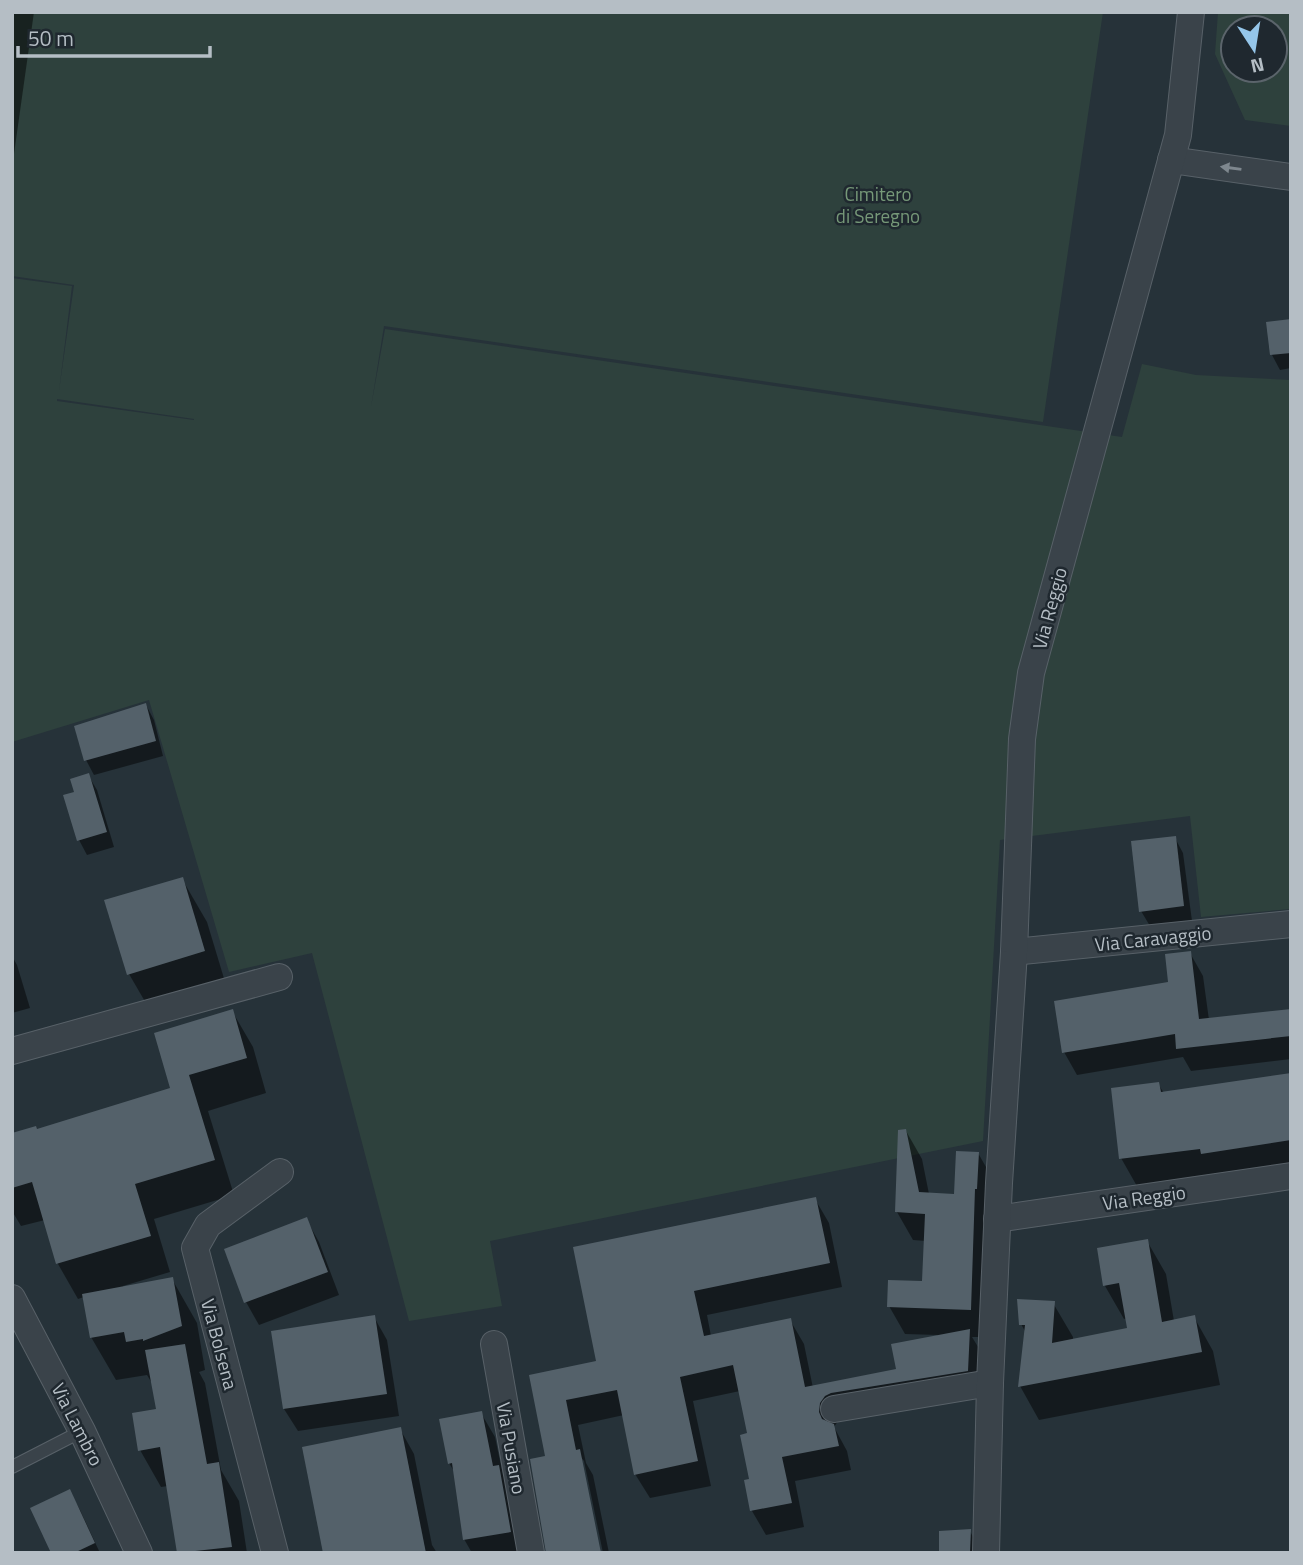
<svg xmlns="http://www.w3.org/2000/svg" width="1303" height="1565" font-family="'Titillium Web',sans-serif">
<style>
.green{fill:#2e413d;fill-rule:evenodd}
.shadow{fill:#0007}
.building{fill:#54616a}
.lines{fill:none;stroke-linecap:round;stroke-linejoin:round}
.lane-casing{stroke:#586168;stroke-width:14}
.street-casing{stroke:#586168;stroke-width:28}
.lane{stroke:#3a434a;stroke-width:12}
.street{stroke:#3a434a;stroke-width:26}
.oneway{fill:#7e878e}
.labels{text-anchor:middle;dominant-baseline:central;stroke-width:5;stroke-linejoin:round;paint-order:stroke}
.park-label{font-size:19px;fill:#769878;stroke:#1f282f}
.street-label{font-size:19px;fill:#b5bec5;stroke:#1f282f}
</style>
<rect width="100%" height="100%" fill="#263239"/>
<g class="green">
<path d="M12 12H1103L1043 422 384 326 371 407 385 329 1122 437 1142 364 1196 375 1291 380V909L1201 917 1190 816 1000 840 983 1141 490 1241 502 1306 409 1321 312 953 229 972 149 700 12 742V278L72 286 59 391 74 285 12 276ZM57 399 194 419V420L57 401Z"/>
<path d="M1218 12H1291V126L1245 120 1215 54ZM1275 28V70H1233V28Z"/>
</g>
<g class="shadow">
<path d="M12 12H34L12 168Z"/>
<path d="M1291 321V368L1280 370 1272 355Z"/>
<path d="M146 705 154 720 163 756 94 775 86 760Z"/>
<path d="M88 775 97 790 114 847 87 855 79 840 76 793Z"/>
<path d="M1175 838 1183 853 1192 921 1150 926 1141 911Z"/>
<path d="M182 879 207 922 229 995 154 1017 129 974Z"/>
<path d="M1190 953 1203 976 1209 1020 1291 1032V1059L1191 1071 1183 1057 1077 1075 1064 1052 1170 984Z"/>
<path d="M12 956 17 965 30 1008 12 1013Z"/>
<path d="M232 1011 253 1047 266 1093 208 1111 234 1195 154 1219 170 1272 123 1286 124 1288 172 1279 197 1323 205 1370 199 1372 205 1383 221 1470 239 1501 247 1553H179L168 1486 161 1487 140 1450 158 1410 153 1385 147 1375 116 1380 91 1337 84 1297 78 1299 58 1264 45 1220 21 1226 12 1211V1134L36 1131 172 1089Z"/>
<path d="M1291 1074V1180L1142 1195 1121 1158 1158 1084 1164 1093Z"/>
<path d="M906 1131 922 1159 929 1194 956 1195 978 1153 994 1181 986 1337H972L983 1355 982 1395 838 1421 834 1427 847 1451 851 1470 795 1481 804 1527 766 1535 752 1511 746 1482 751 1481 750 1435 740 1391 693 1401 711 1486 650 1498 635 1474 624 1415 578 1425 586 1463 593 1475 609 1553H603L584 1461 580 1456 547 1457 531 1376 598 1362 815 1199 829 1223 842 1287 707 1315 711 1336 790 1320 804 1344 813 1388 898 1371 938 1335 905 1334 889 1306 924 1283 926 1241 913 1240 897 1212Z"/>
<path d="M306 1219 319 1242 339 1295 259 1325 246 1302Z"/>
<path d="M1147 1241 1166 1274 1174 1321 1194 1317 1213 1351 1220 1385 1039 1420 1020 1386 1026 1333 1021 1324 1053 1303 1073 1337V1340L1129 1330 1127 1318 1124 1319 1105 1286Z"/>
<path d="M374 1317 387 1340 399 1416 298 1431 284 1409Z"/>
<path d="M481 1413 495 1437 503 1475 513 1492 524 1553H472L464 1539 455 1473 449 1463Z"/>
<path d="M400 1429 414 1454 432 1545 437 1553H330Z"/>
<path d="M69 1491 80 1510 100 1553H53Z"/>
<path d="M970 1531 981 1553H941Z"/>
</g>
<g class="building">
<path d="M1291 319V353L1270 355 1266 322Z"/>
<path d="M146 703 156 741 84 761 74 726Z"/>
<path d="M89 773 107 832 77 841 63 795 74 792 70 779Z"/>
<path d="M1176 836 1184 906 1139 912 1131 841Z"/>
<path d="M183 877 205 951 127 975 104 900Z"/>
<path d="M1191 951 1199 1019 1291 1009V1036L1176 1049 1175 1034 1062 1053 1054 1001 1168 982 1165 954Z"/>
<path d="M233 1009 247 1058 189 1075 215 1160 135 1184 151 1236 56 1264 32 1182 12 1188V1133L36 1126 37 1129 170 1088 154 1033Z"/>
<path d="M1291 1073V1140L1201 1154 1200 1149 1119 1159 1111 1088 1159 1082 1161 1092Z"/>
<path d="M906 1129 919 1192 954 1194 956 1151 979 1152 977 1189H975L971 1310 887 1307 888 1280 922 1281 925 1214 895 1212 898 1130Z"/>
<path d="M816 1197 830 1263 694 1291 704 1336 791 1318 805 1387 896 1369 891 1344 970 1329 968 1371 831 1393 825 1396 820 1403 819 1412 822 1419 834 1424 839 1446 782 1457 792 1503 750 1511 744 1480 749 1479 740 1435 747 1433 733 1365 680 1377 698 1461 634 1475 617 1390 566 1400 576 1450 580 1449 601 1553H546L530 1459 545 1456 529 1375 596 1361 573 1247Z"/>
<path d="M307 1217 328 1272 244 1303 224 1249Z"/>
<path d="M1148 1239 1162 1322 1195 1315 1202 1352 1018 1387 1025 1325H1019L1017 1299 1055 1301 1052 1343 1127 1328 1119 1283 1103 1286 1097 1248Z"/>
<path d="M173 1277 182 1326 143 1341V1339L126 1342 124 1332 90 1338 82 1294Z"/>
<path d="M375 1315 387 1394 283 1409 271 1331Z"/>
<path d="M185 1344 207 1464 219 1462 232 1547 177 1553 160 1447 138 1451 132 1413 156 1409 145 1350Z"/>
<path d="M482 1411 493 1466 499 1465 511 1532 463 1540 452 1463 448 1464 439 1419Z"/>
<path d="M401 1427 426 1553H323L302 1447Z"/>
<path d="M70 1489 95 1543 74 1553H51L30 1508Z"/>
<path d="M971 1529 970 1553H939V1531Z"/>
</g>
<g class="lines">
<g class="lane-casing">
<path id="lane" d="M12 1467 82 1431"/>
</g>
<g class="street-casing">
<g id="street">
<path d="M1171 160 1291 177"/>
<path d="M1014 952 1291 924"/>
<path d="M12 1051 279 977"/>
<path d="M997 1219 1291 1176"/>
<path d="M12 1298 82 1431 139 1553"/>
<path d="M494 1344 531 1553"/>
<path d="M834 1409 990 1383"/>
<path d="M275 1553 195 1248 208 1225 280 1172"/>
<path d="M986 1553 990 1383 999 1183 1014 952 1022 739 1031 673 1178 135 1191 12"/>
</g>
</g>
<use href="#lane" class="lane"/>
<use href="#street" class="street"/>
</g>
<defs><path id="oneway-solid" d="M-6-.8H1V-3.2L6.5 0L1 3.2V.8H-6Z" transform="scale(1.75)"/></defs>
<use class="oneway" href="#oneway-solid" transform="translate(1231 168) rotate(-172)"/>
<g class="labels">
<g class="park-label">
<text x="878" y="193">Cimitero<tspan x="878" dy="22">di Seregno</tspan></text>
</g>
<g class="street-label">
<text transform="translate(1049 608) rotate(-75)">Via Reggio</text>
<text transform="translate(1153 938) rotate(-6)">Via Caravaggio</text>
<text transform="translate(1144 1197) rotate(-8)">Via Reggio</text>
<text transform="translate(220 1344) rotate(75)">Via Bolsena</text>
<text transform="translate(78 1424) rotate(63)">Via Lambro</text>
<text transform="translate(512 1448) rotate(80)">Via Pusiano</text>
</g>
</g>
<rect width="1303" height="1565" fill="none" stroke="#b5bec5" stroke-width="28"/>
<g transform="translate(1254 49) rotate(168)"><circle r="33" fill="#1f282f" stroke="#5b646b" stroke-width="2"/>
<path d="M0-5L12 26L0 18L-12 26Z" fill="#95c6ea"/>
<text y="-10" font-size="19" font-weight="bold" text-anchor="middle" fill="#b5bec5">N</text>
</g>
<path d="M18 46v10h192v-10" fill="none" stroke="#b5bec5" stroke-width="3.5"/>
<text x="28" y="46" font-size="21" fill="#b5bec5" stroke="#1f282f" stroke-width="5" paint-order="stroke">50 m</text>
</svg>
